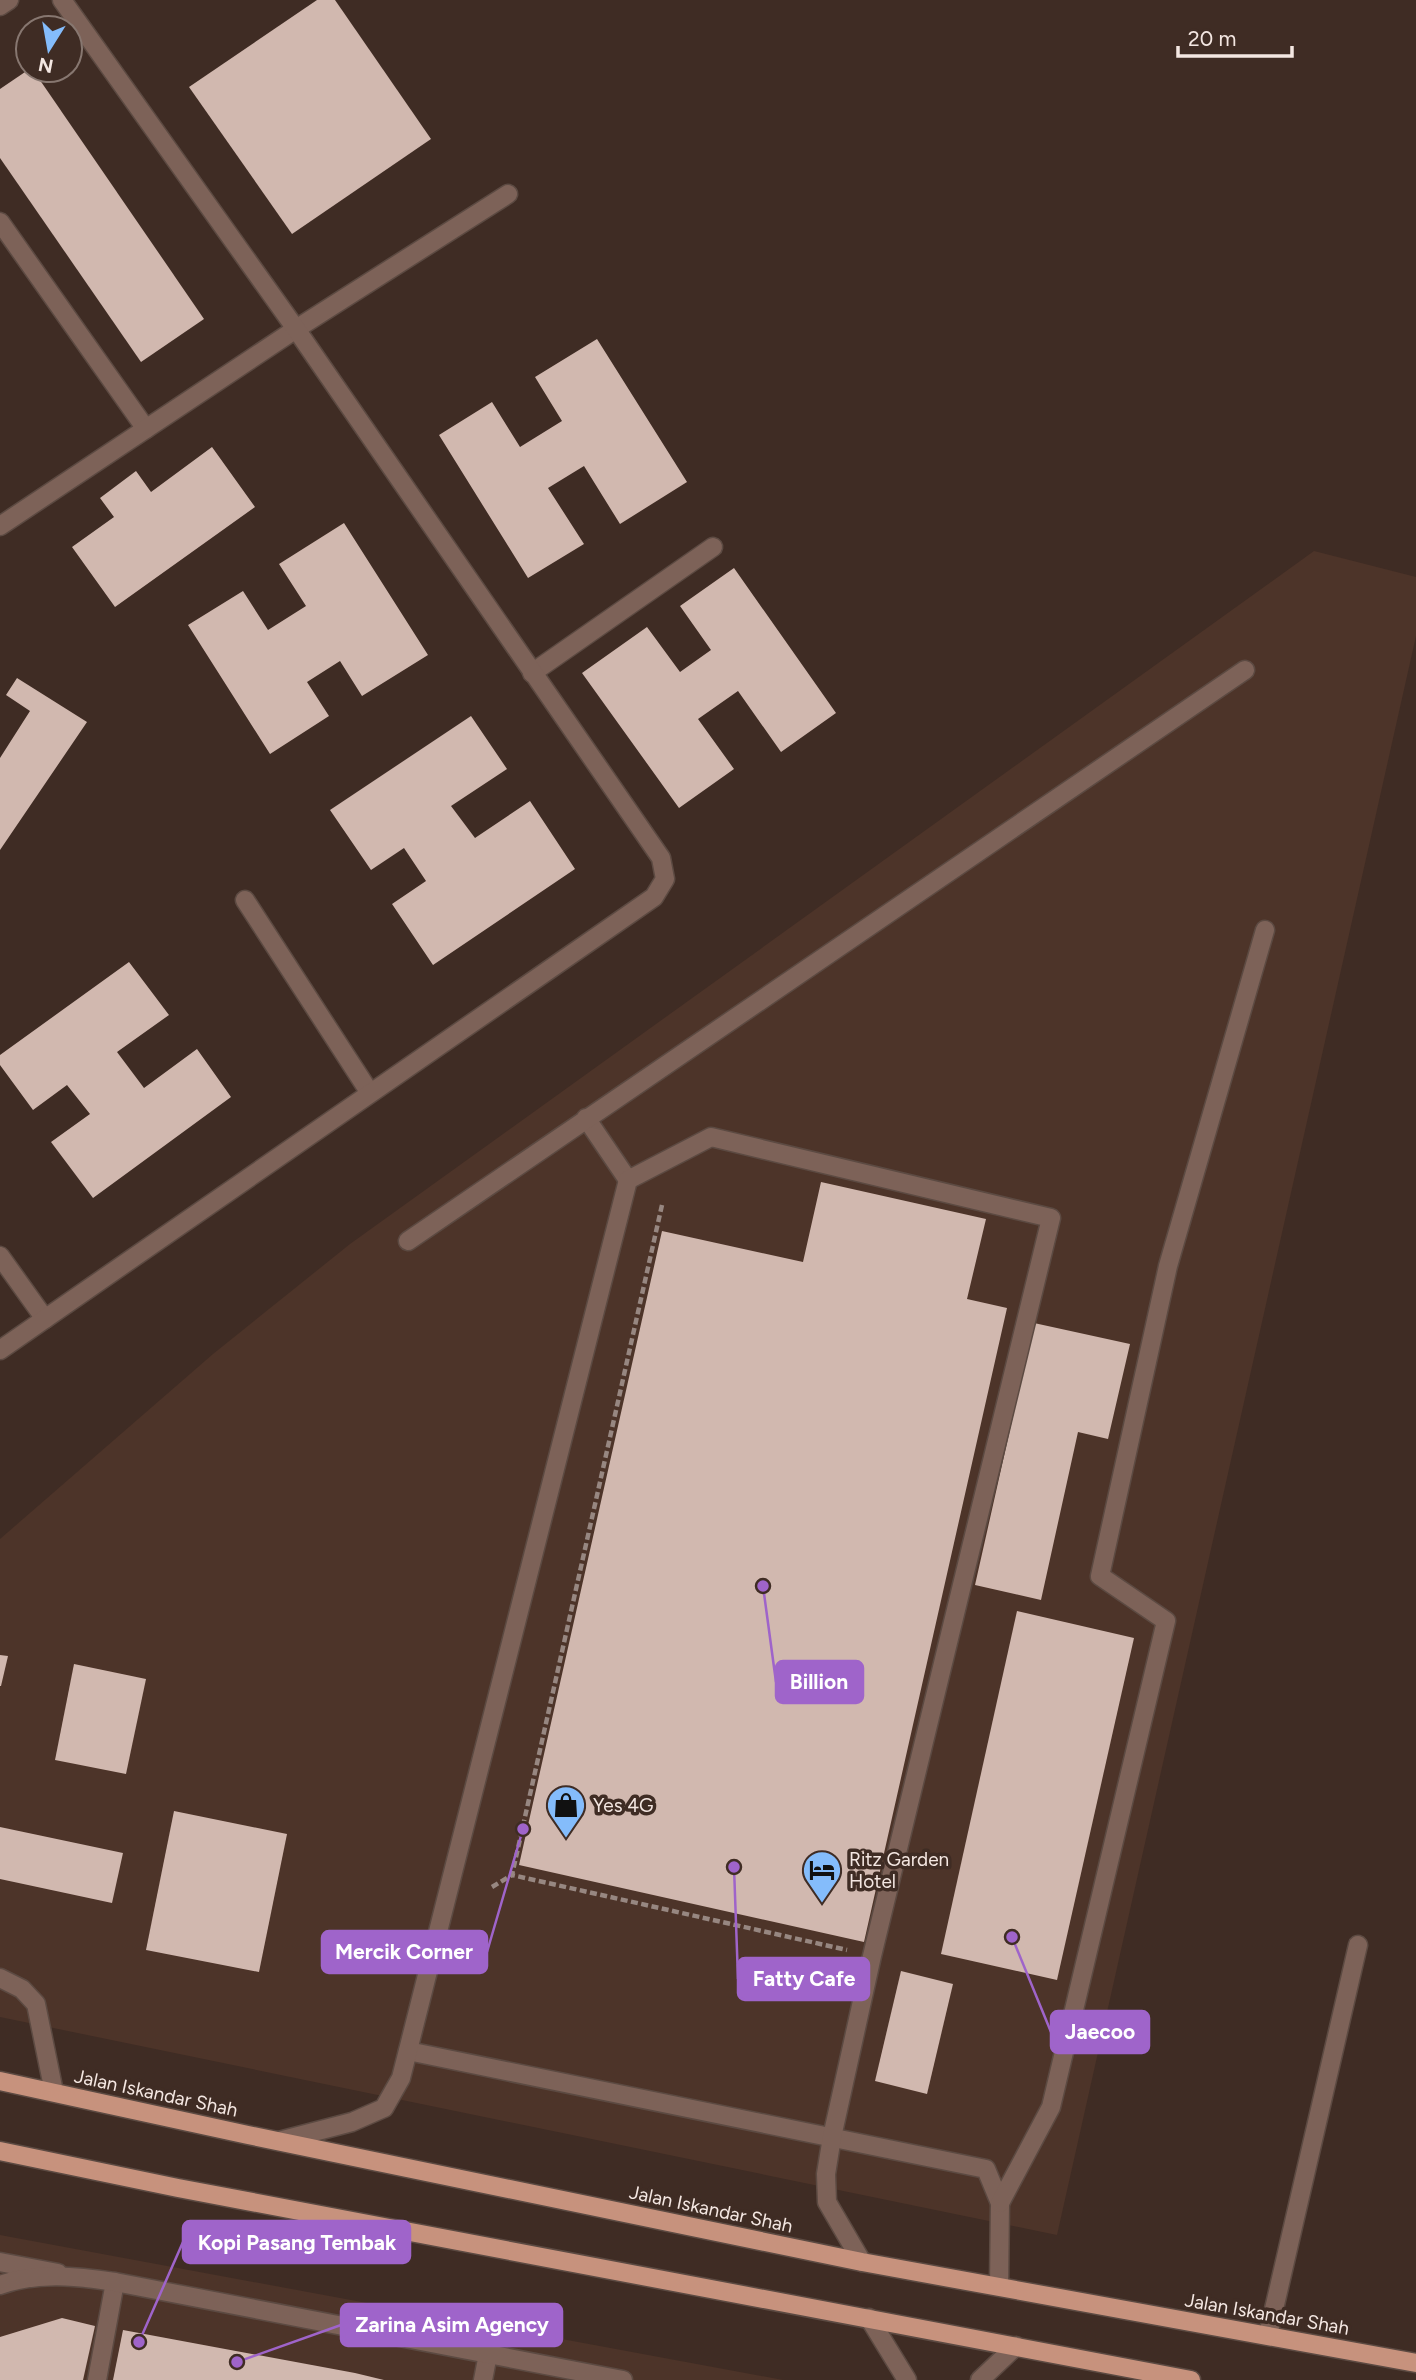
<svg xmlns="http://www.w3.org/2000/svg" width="1416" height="2380" font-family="Figtree,sans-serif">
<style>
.built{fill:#4d3429}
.building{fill:#d1b8af}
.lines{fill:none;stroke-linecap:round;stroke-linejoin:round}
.service-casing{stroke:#5c4a42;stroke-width:21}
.minor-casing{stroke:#5c4a42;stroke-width:21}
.primary-casing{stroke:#5c4a42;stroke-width:21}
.path{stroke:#978781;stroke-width:4.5;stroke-dasharray:7 3.5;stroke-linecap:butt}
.service{stroke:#7d6258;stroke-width:18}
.minor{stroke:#7d6258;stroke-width:18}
.primary{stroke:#c7927d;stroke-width:18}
.labels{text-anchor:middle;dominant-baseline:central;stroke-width:7;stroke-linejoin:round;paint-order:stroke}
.poi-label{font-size:19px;fill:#f4e7e2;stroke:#3f2c24;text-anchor:start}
.street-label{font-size:19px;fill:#f4e7e2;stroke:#3f2c24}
.leader{fill:none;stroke:#9f64ca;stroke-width:2.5}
.callout-dot{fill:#9f64ca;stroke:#3f2c24;stroke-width:2.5}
.callout{fill:#9f64ca;stroke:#9f64ca;stroke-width:2.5}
.callout-label{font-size:21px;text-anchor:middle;font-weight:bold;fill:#fff}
</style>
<rect width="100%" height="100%" fill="#3f2c24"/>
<g class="built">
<path d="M1314 551 1416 577V636L1057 2235 0 2017V1539L213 1354 350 1244Z"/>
<path d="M0 2235 783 2380H0Z"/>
</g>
<g class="building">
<path d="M317 0H335L431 139 292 234 189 87Z"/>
<path d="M28 70H33L204 319 141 362 0 158V89Z"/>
<path d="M597 339 687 482 620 524 584 466 548 488 584 544 528 578 439 435 492 402 520 447 562 421 535 377Z"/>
<path d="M212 447 255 507 115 607 72 547 114 517 100 498 136 471 151 492Z"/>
<path d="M344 523 428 655 362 696 340 661 307 682 329 716 270 754 188 625 243 591 268 630 306 606 279 564Z"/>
<path d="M734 568 836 713 781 752 738 691 698 719 734 769 679 808 582 673 647 627 680 672 711 650 680 606Z"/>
<path d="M17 678 87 722 0 850V758L30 711 6 695Z"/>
<path d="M471 716 507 769 451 806 475 838 530 801 575 869 433 965 392 904 426 881 404 848 371 870 330 810Z"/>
<path d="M129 962 169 1015 117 1052 144 1088 197 1049 231 1097 93 1198 51 1142 90 1114 67 1085 33 1110 0 1065V1055Z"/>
<path d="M821 1182 986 1219 967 1299 1007 1308 864 1942 519 1865 662 1231 803 1262Z"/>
<path d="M1034 1323 1130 1344 1108 1439 1078 1432 1041 1600 975 1585Z"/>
<path d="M1017 1611 1134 1638 1057 1980 941 1954Z"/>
<path d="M0 1655 8 1656 1 1686H0Z"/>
<path d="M74 1664 146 1679 126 1774 55 1760Z"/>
<path d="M174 1811 287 1834 259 1972 146 1950Z"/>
<path d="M0 1827 123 1853 112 1903 0 1879Z"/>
<path d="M901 1971 953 1984 927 2094 875 2081Z"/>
<path d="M62 2318 95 2326 83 2380H0V2337Z"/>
<path d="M123 2330 355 2373 384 2380H113Z"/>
</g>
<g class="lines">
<g class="service-casing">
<g id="service">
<path d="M0 6 9 0"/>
<path d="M0 222 146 429"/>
<path d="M0 526 296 329 508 194"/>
<path d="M532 673 713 547"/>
<path d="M245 900 370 1093"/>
<path d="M586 1118 628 1180"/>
<path d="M408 1241 1245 670"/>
<path d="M0 1256 45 1319"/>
<path d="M0 1350 654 897 665 879 661 858 296 329 62 0"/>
<path d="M0 1978 22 1989 36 2004 54 2092"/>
<path d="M408 2051 986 2169 1000 2203 999 2286"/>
<path d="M279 2141 352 2122 384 2108 401 2078 628 1180 711 1137 1051 1218 872 1956 832 2137 826 2174 827 2202 862 2262"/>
<path d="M1000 2203 1051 2107 1166 1621 1100 1576 1168 1266 1265 930"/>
<path d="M0 2262 58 2273"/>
<path d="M1268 2335 1358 1945"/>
<path d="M97 2380 115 2282"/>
<path d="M483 2380 488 2354"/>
</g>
</g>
<g class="minor-casing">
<g id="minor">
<path d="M0 2285C37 2272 77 2276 115 2282L623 2380"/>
<path d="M869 2318 907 2380"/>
<path d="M980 2380 1016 2346"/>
</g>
</g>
<g class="primary-casing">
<g id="primary">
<path d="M0 2081 248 2135 862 2262 1416 2363"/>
<path d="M0 2151 178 2188 1191 2380"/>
</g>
</g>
<g class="path">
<path d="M662 1205 512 1875 847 1950"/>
<path d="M492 1887 512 1875"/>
</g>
<use href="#service" class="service"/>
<use href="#minor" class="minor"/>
<use href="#primary" class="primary"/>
</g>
<defs>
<g id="shop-pin" transform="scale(2.0125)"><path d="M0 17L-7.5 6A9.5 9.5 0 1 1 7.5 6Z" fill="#84bcfb" stroke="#3f2c24"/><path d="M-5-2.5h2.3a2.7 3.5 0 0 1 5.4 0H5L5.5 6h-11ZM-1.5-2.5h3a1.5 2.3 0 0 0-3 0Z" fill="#111"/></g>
<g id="hotel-pin" transform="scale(2.0125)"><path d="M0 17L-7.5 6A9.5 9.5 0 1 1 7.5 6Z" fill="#84bcfb" stroke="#3f2c24"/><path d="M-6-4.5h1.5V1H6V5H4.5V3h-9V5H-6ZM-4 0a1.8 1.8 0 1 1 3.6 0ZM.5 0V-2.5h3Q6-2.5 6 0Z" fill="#111"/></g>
</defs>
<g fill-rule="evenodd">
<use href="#shop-pin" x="566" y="1805"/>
<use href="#hotel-pin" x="822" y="1870"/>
</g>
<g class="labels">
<g class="poi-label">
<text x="593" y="1805">Yes 4G</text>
<text x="849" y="1859">Ritz Garden<tspan x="849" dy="22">Hotel</tspan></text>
</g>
<g class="street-label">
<text transform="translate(156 2093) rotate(12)">Jalan Iskandar Shah</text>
<text transform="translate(711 2209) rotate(12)">Jalan Iskandar Shah</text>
<text transform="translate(1267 2314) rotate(10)">Jalan Iskandar Shah</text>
</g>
</g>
<path class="leader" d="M763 1586L776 1682M523 1829L487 1952M734 1867L738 1979M1012 1937L1051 2032M139 2342L183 2242M237 2362L341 2325"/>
<g class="callout-dot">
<circle cx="763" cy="1586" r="7"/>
<circle cx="523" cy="1829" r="7"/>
<circle cx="734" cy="1867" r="7"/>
<circle cx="1012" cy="1937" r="7"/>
<circle cx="139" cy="2342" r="7"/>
<circle cx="237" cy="2362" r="7"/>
</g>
<g class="callout">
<rect x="776" y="1661" width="87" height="42" rx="7"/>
<rect x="322" y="1931" width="165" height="42" rx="7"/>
<rect x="738" y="1958" width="131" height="42" rx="7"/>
<rect x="1051" y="2011" width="98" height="42" rx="7"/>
<rect x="183" y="2221" width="227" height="42" rx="7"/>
<rect x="341" y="2304" width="221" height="42" rx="7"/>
</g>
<g class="callout-label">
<text x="819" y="1689">Billion</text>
<text x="404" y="1959">Mercik Corner</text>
<text x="804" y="1986">Fatty Cafe</text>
<text x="1100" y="2039">Jaecoo</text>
<text x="297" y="2250">Kopi Pasang Tembak</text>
<text x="452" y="2332">Zarina Asim Agency</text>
</g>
<g transform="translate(49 49) rotate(191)"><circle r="33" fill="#3f2c24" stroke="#877770" stroke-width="2"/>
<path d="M0-5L12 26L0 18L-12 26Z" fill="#84bcfb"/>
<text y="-10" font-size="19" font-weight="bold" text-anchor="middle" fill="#f4e7e2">N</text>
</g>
<path d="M1178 46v10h114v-10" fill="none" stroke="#f4e7e2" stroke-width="3.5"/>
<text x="1188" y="46" font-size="21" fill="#f4e7e2" stroke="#3f2c24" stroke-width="5" paint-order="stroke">20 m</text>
</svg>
